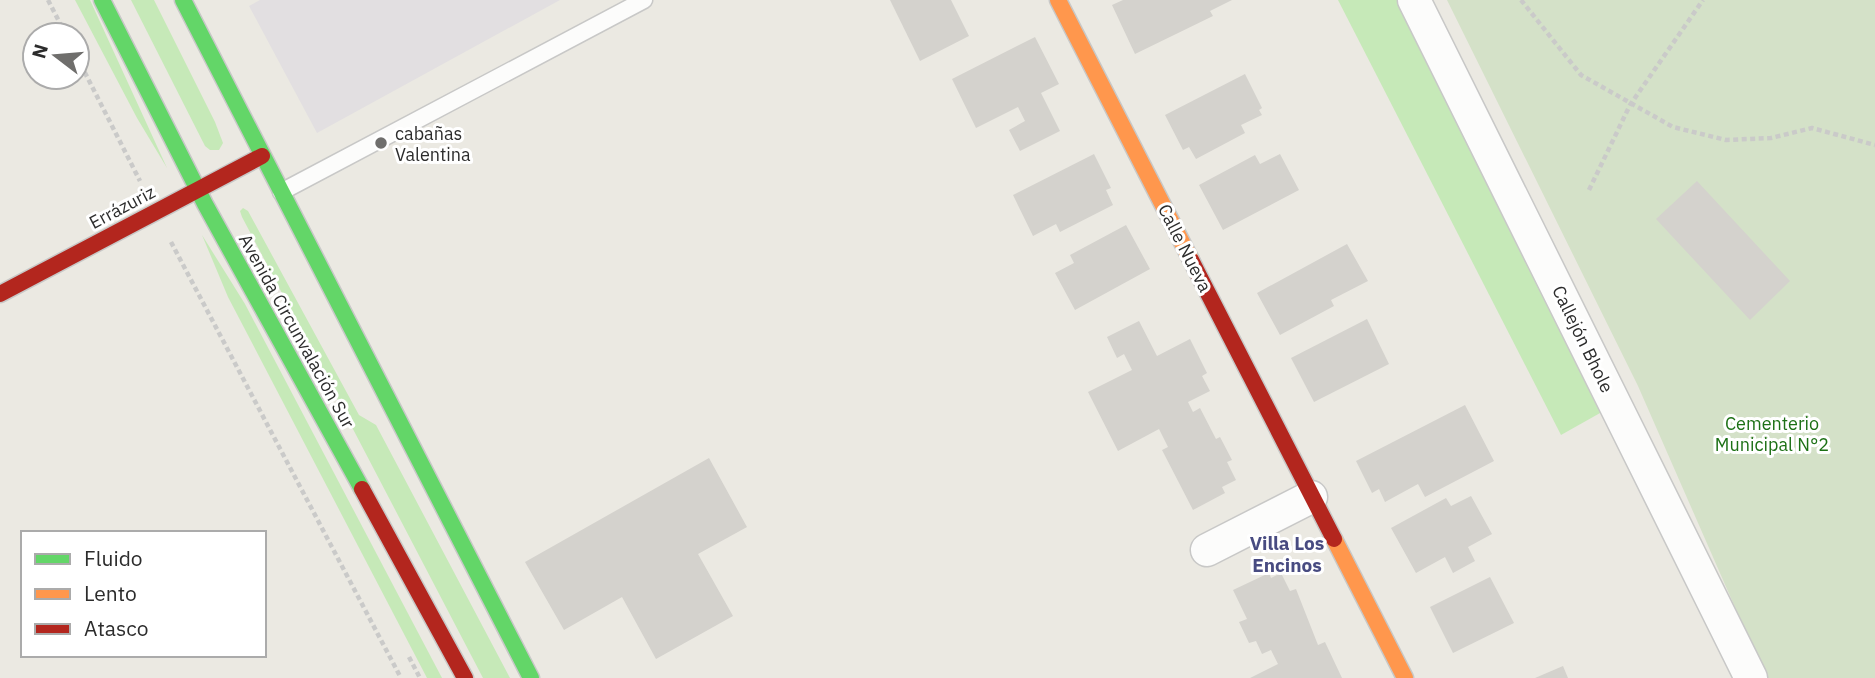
<svg xmlns="http://www.w3.org/2000/svg" width="1875" height="678" font-family="'IBM Plex Sans',sans-serif">
<style>
.industrial{fill:#e2dfe1}
.green{fill:#c6e9b8}
.cemetery{fill:#d4e1c8}
.building{fill:#d4d2cd}
.lines{fill:none;stroke-linecap:round;stroke-linejoin:round}
.lane-casing{stroke:#c8c8c7;stroke-width:19}
.street-casing{stroke:#c8c8c7;stroke-width:35}
.fast-casing{stroke:#c8c8c7;stroke-width:19}
.slow-casing{stroke:#c8c8c7;stroke-width:19}
.jam-casing{stroke:#c8c8c7;stroke-width:19}
.path{stroke:#cacac9;stroke-width:4.5;stroke-dasharray:5 3.5;stroke-linecap:butt}
.lane{stroke:#fcfcfb;stroke-width:16}
.street{stroke:#fcfcfb;stroke-width:32}
.fast{stroke:#63d668;stroke-width:16}
.slow{stroke:#ff974d;stroke-width:16}
.jam{stroke:#b3261e;stroke-width:16}
.poi-dot{fill:#6f6e6c;stroke:#fff;stroke-width:2.5}
.labels{text-anchor:middle;dominant-baseline:central;stroke-width:6;stroke-linejoin:round;paint-order:stroke}
.poi-label{font-size:18px;fill:#2c2c2c;stroke:#fff;text-anchor:start}
.street-label{font-size:18px;fill:#2c2c2c;stroke:#fff}
.park-label{font-size:18px;fill:#1c7015;stroke:#fff}
.neighbourhood-label{font-size:19px;font-weight:bold;fill:#484b81;stroke:#fff}
</style>
<rect width="100%" height="100%" fill="#ebe9e2"/>
<path class="industrial" d="M260 0H560L317 133 249 6Z"/>
<g class="green">
<path d="M75 0H90L167 168 137 118Z"/>
<path d="M131 0H154L215 122 223 143 219 150H210L205 146Z"/>
<path d="M1338 0H1399L1609 408 1561 435Z"/>
<path d="M243 208 248 211 359 415 376 425 510 678H483L272 274 242 217 240 211Z"/>
<path d="M202 235 245 304 442 678H427L228 297Z"/>
</g>
<path class="cemetery" d="M1447 0H1875V678H1766L1638 386Z"/>
<g class="building">
<path d="M890 0H951L969 36 920 61Z"/>
<path d="M1123 0H1232L1210 11 1213 16 1135 54 1112 5Z"/>
<path d="M1035 37 1059 84 1041 93 1060 131 1020 151 1009 130 1025 121 1018 107 976 128 952 79Z"/>
<path d="M1245 74 1262 108 1259 110 1262 115 1241 125 1245 133 1196 159 1189 147 1183 150 1165 115Z"/>
<path d="M1094 154 1111 188 1106 190 1113 205 1060 232 1056 224 1033 236 1013 195Z"/>
<path d="M1280 154 1299 190 1223 230 1199 185 1255 155 1260 164Z"/>
<path d="M1697 181 1790 281 1750 320 1656 219Z"/>
<path d="M1126 225 1150 269 1075 310 1055 273 1074 263 1070 255Z"/>
<path d="M1347 244 1368 281 1331 300 1334 306 1280 335 1257 293Z"/>
<path d="M1367 319 1389 364 1314 402 1291 358Z"/>
<path d="M1139 321 1157 356 1190 339 1207 373 1202 376 1210 391 1188 402 1193 412 1200 408 1216 439 1220 437 1232 460 1227 462 1236 480 1222 487 1225 493 1193 510 1162 450 1168 447 1159 429 1118 451 1088 392 1132 370 1124 354 1117 358 1107 337Z"/>
<path d="M1465 405 1494 461 1425 497 1418 484 1385 502 1379 489 1372 493 1356 461Z"/>
<path d="M709 458 747 527 698 554 733 616 656 659 622 597 564 630 525 562Z"/>
<path d="M1471 496 1492 534 1468 547 1475 561 1453 573 1445 557 1416 573 1391 528 1446 498 1451 506Z"/>
<path d="M1269 573 1271 578 1281 573 1290 591 1296 589 1318 645 1325 642 1342 678H1250L1278 664 1271 650 1262 654 1256 641 1249 643 1239 622 1247 619 1233 590Z"/>
<path d="M1490 577 1514 623 1453 653 1430 607Z"/>
<path d="M1563 666 1568 678H1535Z"/>
</g>
<g class="lines">
<g class="lane-casing">
<path id="lane" d="M281 192 644 0"/>
</g>
<g class="street-casing">
<g id="street">
<path d="M1414 0 1751 678"/>
<path d="M1207 550 1311 497"/>
</g>
</g>
<g class="fast-casing">
<g id="fast">
<path d="M102 0 205 204 362 489"/>
<path d="M183 0 531 678"/>
</g>
</g>
<g class="slow-casing">
<g id="slow">
<path d="M1058 0 1191 260"/>
<path d="M1334 539 1405 678"/>
</g>
</g>
<g class="jam-casing">
<g id="jam">
<path d="M1191 260 1334 539"/>
<path d="M0 294 262 156"/>
<path d="M362 489 465 678"/>
</g>
</g>
<g class="path">
<path d="M48 0 66 35"/>
<path d="M1521 0 1581 75 1673 127 1726 140 1771 138 1812 128 1875 145"/>
<path d="M77 57 140 181"/>
<path d="M1589 190 1630 105 1703 0"/>
<path d="M171 242 401 678"/>
<path d="M409 657 420 678"/>
</g>
<use href="#lane" class="lane"/>
<use href="#street" class="street"/>
<use href="#fast" class="fast"/>
<use href="#slow" class="slow"/>
<use href="#jam" class="jam"/>
</g>
<circle class="poi-dot" cx="381" cy="143" r="7"/>
<g class="labels">
<g class="poi-label">
<text x="395" y="133">cabañas<tspan x="395" dy="21">Valentina</tspan></text>
</g>
<g class="street-label">
<text transform="translate(122 207) rotate(-28)">Errázuriz</text>
<text transform="translate(1185 248) rotate(63)">Calle Nueva</text>
<text transform="translate(297 331) rotate(61)">Avenida Circunvalación Sur</text>
<text transform="translate(1583 339) rotate(64)">Callejón Bhole</text>
</g>
<g class="park-label">
<text x="1772" y="423">Cementerio<tspan x="1772" dy="21">Municipal N°2</tspan></text>
</g>
<g class="neighbourhood-label">
<text x="1287" y="543">Villa Los<tspan x="1287" dy="22">Encinos</tspan></text>
</g>
</g>
<rect x="21" y="531" width="245" height="126" fill="#ffffff" stroke="#ababab" stroke-width="2"/>
<rect x="35" y="554" width="35" height="10" fill="#63d668" stroke="#ababab" stroke-width="2"/>
<text x="84" y="566" font-size="21" fill="#2c2c2c">Fluido</text>
<rect x="35" y="589" width="35" height="10" fill="#ff974d" stroke="#ababab" stroke-width="2"/>
<text x="84" y="601" font-size="21" fill="#2c2c2c">Lento</text>
<rect x="35" y="624" width="35" height="10" fill="#b3261e" stroke="#ababab" stroke-width="2"/>
<text x="84" y="636" font-size="21" fill="#2c2c2c">Atasco</text>
<g transform="translate(56 56) rotate(286)"><circle r="33" fill="#ffffff" stroke="#ababab" stroke-width="2"/>
<path d="M0-5L12 26L0 18L-12 26Z" fill="#6f6e6c"/>
<text y="-10" font-size="19" font-weight="bold" text-anchor="middle" fill="#2c2c2c">N</text>
</g>
</svg>
